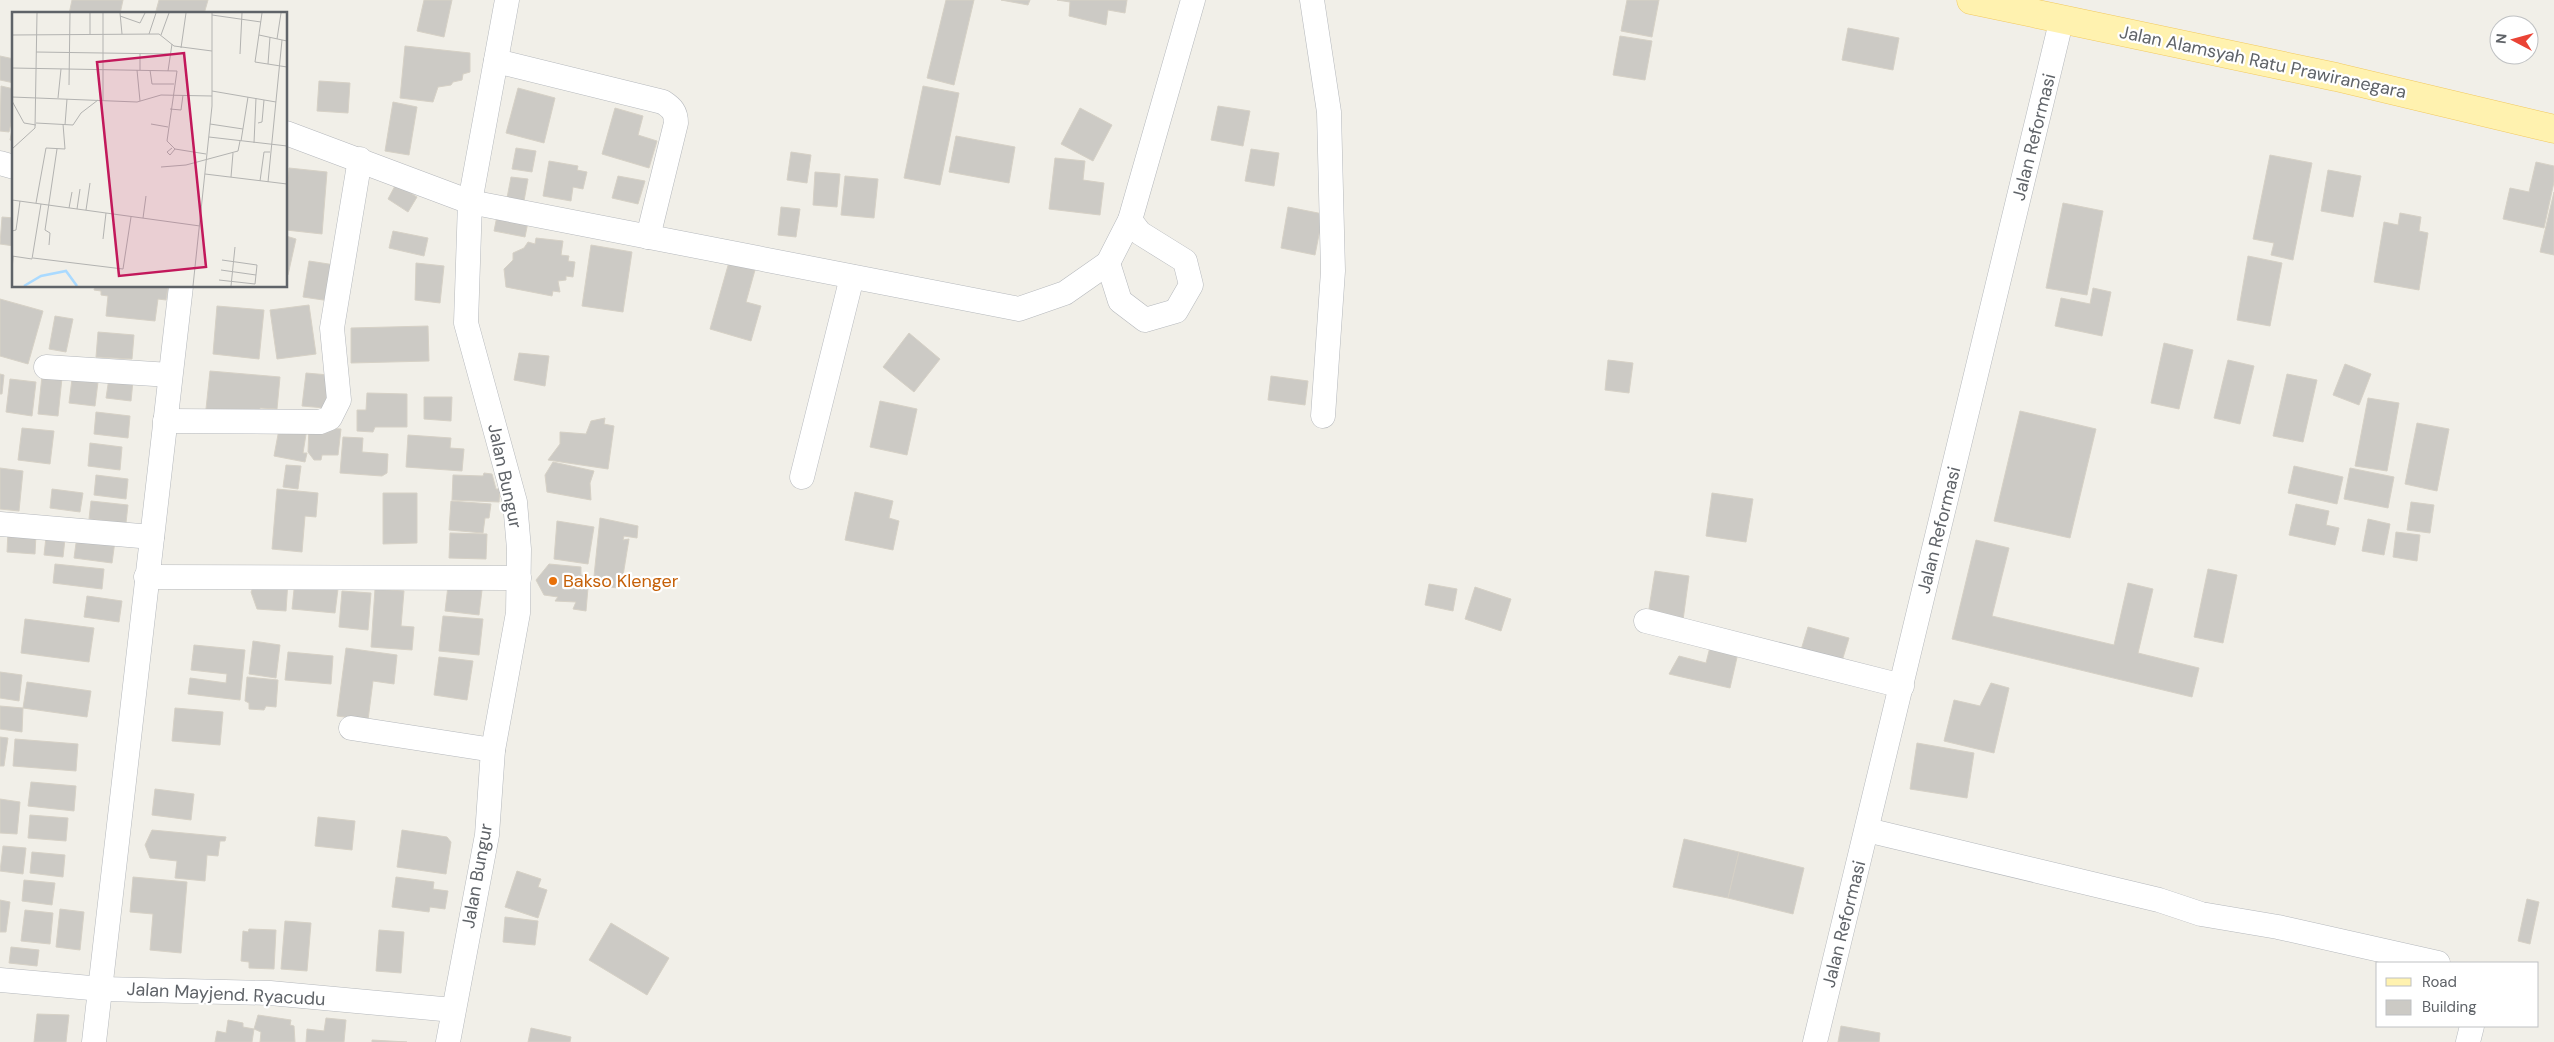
<svg xmlns="http://www.w3.org/2000/svg" width="2554" height="1042" font-family="'DM Sans',sans-serif">
<style>
.building{fill:#cccac5;stroke:#d6d1c6}
.lines{fill:none;stroke-linecap:round;stroke-linejoin:round}
.street-casing{stroke:#b5b8bc;stroke-width:25}
.primary-casing{stroke:#f2c960;stroke-width:29}
.street{stroke:#fff;stroke-width:24}
.primary{stroke:#fff2af;stroke-width:28}
.food-dot{fill:#e8710a;stroke:#fff;stroke-width:2}
.labels{text-anchor:middle;dominant-baseline:central;stroke-width:4.5;stroke-linejoin:round;paint-order:stroke}
.street-label{font-size:18px;fill:#5f6368;stroke:#fff}
.food-label{font-size:18px;fill:#c56008;stroke:#fff;text-anchor:start}
.inset-river{fill:none;stroke:#aadaff;stroke-width:2.5}
.inset-road{fill:none;stroke:#b3b3b1;stroke-width:1}
.view{fill:#c2185b;fill-opacity:0.15;stroke:#c2185b;stroke-width:2.5}
.inset-edge{fill:none;stroke:#5f6368;stroke-width:2.5}
</style>
<rect width="100%" height="100%" fill="#f1efe8"/>
<g class="building">
<path d="M72 0H123L120 14H69Z"/>
<path d="M159 0H208L204 14H169L156 11Z"/>
<path d="M424 0H452L444 37 417 31Z"/>
<path d="M946 0H974L954 85 927 78Z"/>
<path d="M1001 0H1030L1028 5Z"/>
<path d="M1057 0H1127L1125 13 1108 10 1106 25 1069 16 1070 2Z"/>
<path d="M1627 0H1659L1652 37 1621 31Z"/>
<path d="M1848 28 1899 38 1893 70 1842 60Z"/>
<path d="M1620 36 1652 41 1645 80 1613 75Z"/>
<path d="M405 46 470 53V72L463 74 462 80 453 82 451 85 438 87 433 102 400 98Z"/>
<path d="M0 56 14 59V83L0 80Z"/>
<path d="M319 81 350 83 348 113 317 111Z"/>
<path d="M1 86 14 89V110L9 132 0 131Z"/>
<path d="M923 86 959 93 940 185 904 178Z"/>
<path d="M518 88 555 98 544 143 506 133Z"/>
<path d="M393 102 417 107 409 155 385 151Z"/>
<path d="M1218 106 1250 111 1243 146 1211 140Z"/>
<path d="M615 108 643 116 638 135 657 141 649 168 602 154Z"/>
<path d="M1080 108 1112 125 1093 161 1061 144Z"/>
<path d="M14 120V141L10 140Z"/>
<path d="M956 136 1015 147 1009 183 949 172Z"/>
<path d="M516 148 536 151 532 172 512 169Z"/>
<path d="M1251 149 1279 153 1274 186 1245 181Z"/>
<path d="M791 152 811 155 807 183 787 180Z"/>
<path d="M2270 155 2312 163 2293 260 2271 255 2274 243 2253 239Z"/>
<path d="M1055 158 1085 161 1083 180 1104 183 1100 215 1049 209Z"/>
<path d="M549 161 578 166 577 170 587 172 583 189 573 187 571 201 543 196Z"/>
<path d="M2536 162 2554 166V182L2544 228 2503 219 2510 188 2529 192Z"/>
<path d="M289 168 327 172 322 234 286 230Z"/>
<path d="M2328 170 2361 176 2353 217 2321 211Z"/>
<path d="M815 172 840 174 837 207 813 205Z"/>
<path d="M618 176 645 181 638 204 612 198Z"/>
<path d="M845 176 878 179 874 218 841 215Z"/>
<path d="M511 177 528 179 524 201 507 198Z"/>
<path d="M396 184 417 197 408 212 388 199Z"/>
<path d="M2554 192V255L2540 252Z"/>
<path d="M2063 203 2103 211 2087 295 2046 288Z"/>
<path d="M781 207 800 209 796 237 778 235Z"/>
<path d="M1288 207 1323 214 1315 255 1281 248Z"/>
<path d="M2400 213 2421 217 2419 231 2428 233 2419 290 2374 282 2384 222 2398 225Z"/>
<path d="M497 216 528 222 525 237 494 231Z"/>
<path d="M2 217 14 218V246L0 244Z"/>
<path d="M393 231 428 238 424 256 389 248Z"/>
<path d="M286 236 296 239 288 275 286 274Z"/>
<path d="M536 238 563 241 561 255 569 256 568 261 575 262 573 277 566 276V280L558 281 560 292 553 291 552 296 506 287 504 269 513 260V253L524 248 528 242 535 244Z"/>
<path d="M591 245 632 252 623 312 582 306Z"/>
<path d="M2248 256 2282 263 2270 326 2237 320Z"/>
<path d="M309 261 335 265 330 301 303 297Z"/>
<path d="M729 262 755 270 746 302 761 306 751 341 710 329Z"/>
<path d="M416 263 444 266 440 303 415 300Z"/>
<path d="M95 286H168L166 300 158 299 155 321 106 316 108 296 101 295V291L94 290Z"/>
<path d="M2093 288 2111 292 2102 336 2055 326 2061 298 2090 304Z"/>
<path d="M0 299 43 311 28 364 0 356Z"/>
<path d="M309 305 316 354 277 359 270 310Z"/>
<path d="M217 306 264 310 259 359 213 354Z"/>
<path d="M55 316 73 319 66 352 49 349Z"/>
<path d="M428 326 429 361 351 363V328Z"/>
<path d="M98 332 134 335 132 359 96 357Z"/>
<path d="M909 333 940 359 914 392 883 367Z"/>
<path d="M2164 343 2193 350 2179 409 2151 403Z"/>
<path d="M519 353 549 356 545 386 514 380Z"/>
<path d="M1608 360 1633 363 1629 393 1605 390Z"/>
<path d="M2228 360 2254 366 2240 424 2214 418Z"/>
<path d="M2345 364 2371 374 2359 405 2333 395Z"/>
<path d="M210 371 280 377 277 409 260 408V413L206 409Z"/>
<path d="M306 373 329 375 325 408 302 406Z"/>
<path d="M0 374 4 375 2 394H0Z"/>
<path d="M2287 374 2317 380 2303 442 2273 436Z"/>
<path d="M42 376 62 378 58 416 38 414Z"/>
<path d="M1271 376 1308 381 1305 405 1268 400Z"/>
<path d="M109 378 133 381 131 401 106 398Z"/>
<path d="M10 379 36 382 32 416 6 412Z"/>
<path d="M72 379 98 382 95 406 69 403Z"/>
<path d="M367 393 407 394V427H375L373 432 357 431V410H366Z"/>
<path d="M424 397H452L451 421 424 419Z"/>
<path d="M2368 398 2399 403 2387 471 2355 466Z"/>
<path d="M880 401 917 409 907 455 870 447Z"/>
<path d="M2020 411 2096 429 2070 538 1994 521Z"/>
<path d="M96 412 130 416 128 438 94 434Z"/>
<path d="M605 418 604 424 614 426 608 469 548 460 560 444V432L586 434 591 421Z"/>
<path d="M2417 423 2449 429 2437 491 2405 484Z"/>
<path d="M280 424 307 428 303 453H307L305 462 274 456Z"/>
<path d="M309 427 341 429 338 455H322L321 460H314L308 452Z"/>
<path d="M22 428 54 431 50 464 18 460Z"/>
<path d="M408 435 451 438 450 448 464 449 462 471 406 467Z"/>
<path d="M343 437 363 438 362 452 388 454 387 473 382 476 340 473Z"/>
<path d="M90 443 122 447 120 470 88 466Z"/>
<path d="M553 462 594 471 590 483 591 500 547 492 545 475Z"/>
<path d="M286 465 301 466 298 489 283 487Z"/>
<path d="M2294 466 2343 477 2337 504 2288 493Z"/>
<path d="M0 468 23 471 19 511 0 509Z"/>
<path d="M2350 468 2394 477 2388 508 2344 499Z"/>
<path d="M484 473 492 474 496 489H500L499 502 452 500 453 475 483 476Z"/>
<path d="M96 475 128 479 126 499 94 495Z"/>
<path d="M52 489 83 493 80 512 50 508Z"/>
<path d="M277 489 318 493 316 517 305 516 302 552 272 549Z"/>
<path d="M855 492 893 501 889 518 899 521 893 550 845 540Z"/>
<path d="M383 493H417V543L383 544Z"/>
<path d="M1712 493 1753 499 1746 542 1706 536Z"/>
<path d="M91 501 128 505 126 523 89 519Z"/>
<path d="M451 501 491 504 489 518H485L483 533 449 530Z"/>
<path d="M2411 502 2434 505 2430 533 2407 530Z"/>
<path d="M2296 504 2329 511 2326 525 2339 528 2335 545 2289 535Z"/>
<path d="M600 518 638 526 637 538 624 536 623 540 629 539 621 588 593 586Z"/>
<path d="M2368 519 2390 524 2384 555 2362 551Z"/>
<path d="M557 521 594 527 588 564 554 559Z"/>
<path d="M47 528 66 530 63 557 44 555Z"/>
<path d="M8 531 36 534 35 554 7 552Z"/>
<path d="M2396 532 2420 535 2417 561 2393 557Z"/>
<path d="M450 533 487 534 486 559 449 558Z"/>
<path d="M77 536 115 541 112 563 74 558Z"/>
<path d="M1976 540 2009 548 1992 616 2114 645 2128 583 2153 589 2138 653 2199 668 2192 697 1952 639Z"/>
<path d="M55 564 104 569 102 589 53 583Z"/>
<path d="M549 564 581 567V575L589 576 586 611 573 609 576 602 555 601 558 597 544 595 536 580Z"/>
<path d="M2208 569 2237 575 2223 643 2194 637Z"/>
<path d="M1655 571 1689 576 1683 620 1648 615Z"/>
<path d="M257 579 288 581 286 611 257 609 251 592Z"/>
<path d="M295 580 339 581 335 613 292 609Z"/>
<path d="M1429 584 1457 589 1453 611 1425 605Z"/>
<path d="M448 586 482 590 479 615 445 611Z"/>
<path d="M1475 587 1511 599 1501 631 1465 619Z"/>
<path d="M375 589 404 591 401 626 414 627 412 650 371 647Z"/>
<path d="M342 591 371 593 368 630 339 627Z"/>
<path d="M87 596 122 601 119 622 84 617Z"/>
<path d="M443 616 483 619 479 655 439 651Z"/>
<path d="M25 619 94 628 89 662 21 653Z"/>
<path d="M1808 627 1849 638 1842 661 1801 650Z"/>
<path d="M253 641 280 645 276 678 249 674Z"/>
<path d="M194 645 245 650 240 700 188 694 190 678 226 683 227 674 191 670Z"/>
<path d="M1710 647 1738 653 1730 688 1669 674 1679 656 1706 663Z"/>
<path d="M346 648 397 655 394 684 373 681 368 720 337 716Z"/>
<path d="M288 652 333 656 331 684 285 680Z"/>
<path d="M439 657 473 661 467 700 434 695Z"/>
<path d="M0 672 22 675 19 701 0 698Z"/>
<path d="M247 677 278 680 276 707 266 706 264 710 249 709V703L245 701Z"/>
<path d="M27 682 91 691 87 717 23 708Z"/>
<path d="M1991 683 2009 688 1994 753 1944 741 1954 700 1980 706Z"/>
<path d="M0 706 23 708 22 732 0 729Z"/>
<path d="M175 708 223 712 220 745 172 741Z"/>
<path d="M0 737 8 738 4 766H0Z"/>
<path d="M15 739 78 744 76 771 13 766Z"/>
<path d="M1917 743 1974 753 1967 798 1910 789Z"/>
<path d="M31 782 76 786 74 811 28 806Z"/>
<path d="M155 789 194 794 191 820 152 815Z"/>
<path d="M0 799 20 802 17 834 0 833Z"/>
<path d="M30 815 68 818 66 841 28 838Z"/>
<path d="M318 817 355 821 352 850 315 846Z"/>
<path d="M152 830 226 837 225 841H220L218 856 207 855 205 881 175 878 177 861 150 858 145 845Z"/>
<path d="M402 830 447 837 451 842 446 874 397 867Z"/>
<path d="M1684 839 1739 852 1728 898 1673 887Z"/>
<path d="M3 846 26 848 23 874 0 871Z"/>
<path d="M32 852 65 855 63 877 30 873Z"/>
<path d="M1739 852 1804 868 1793 914 1728 898Z"/>
<path d="M517 871 541 879 538 887 547 890 538 918 505 907Z"/>
<path d="M133 877 187 882 181 953 150 950 153 914 130 912Z"/>
<path d="M396 877 434 882 433 889 448 891 445 909 430 907 429 912 392 907Z"/>
<path d="M24 880 55 883 52 905 22 901Z"/>
<path d="M2527 899 2539 902 2530 944 2518 941Z"/>
<path d="M0 900 10 902 6 932H0Z"/>
<path d="M60 909 84 912 80 950 56 947Z"/>
<path d="M25 910 53 913 50 944 21 941Z"/>
<path d="M505 917 538 921 535 945 503 942Z"/>
<path d="M285 921 311 923 307 971 281 969Z"/>
<path d="M611 923 669 958 647 995 589 960Z"/>
<path d="M249 929 276 930 274 969 249 968V962L241 961 243 931 248 932Z"/>
<path d="M379 930 404 932 401 973 376 971Z"/>
<path d="M11 947 39 950 37 966 9 963Z"/>
<path d="M37 1014 69 1015 66 1042H34Z"/>
<path d="M258 1015 291 1020 290 1025 294 1026 295 1042H260L261 1032 254 1029Z"/>
<path d="M326 1018 346 1020 344 1042H306L307 1029 324 1031Z"/>
<path d="M228 1020 243 1023V1027L254 1029 252 1042H215L217 1031 226 1033Z"/>
<path d="M1841 1026 1880 1033 1879 1042H1838Z"/>
<path d="M531 1028 571 1037 570 1042H528Z"/>
<path d="M372 1040 407 1042H372Z"/>
</g>
<g class="lines">
<g class="street-casing">
<g id="street">
<path d="M1312 0 1329 112 1333 271 1323 416"/>
<path d="M496 61 663 102C672 108 676 112 676 123L648 237"/>
<path d="M286 133 470 202 1019 309 1065 293 1108 263 1130 220 1193 0"/>
<path d="M0 163 14 167"/>
<path d="M1108 263 1120 301 1145 320 1176 311 1191 285 1185 261 1140 233 1130 220"/>
<path d="M46 367 170 375"/>
<path d="M165 421 320 422 330 418 339 400 332 328 360 159"/>
<path d="M802 477 852 277"/>
<path d="M0 524 152 537"/>
<path d="M146 577 519 578"/>
<path d="M1646 621 1902 686"/>
<path d="M351 728 493 750"/>
<path d="M1867 830 2159 900 2201 914 2278 927 2438 963"/>
<path d="M0 980 102 989 270 993 453 1010"/>
<path d="M94 1042 181 286"/>
<path d="M448 1042 487 835 493 750 518 613 519 549 515 502 466 323 470 202 507 0"/>
<path d="M1815 1042 2062 18"/>
<path d="M2468 1042 2472 1026"/>
</g>
</g>
<g class="primary-casing">
<path id="primary" d="M1971 0 2336 77 2554 129"/>
</g>
<use href="#street" class="street"/>
<use href="#primary" class="primary"/>
</g>
<circle class="food-dot" cx="553" cy="581" r="5"/>
<g class="labels">
<g class="street-label">
<text transform="translate(2263 62) rotate(12)">Jalan Alamsyah Ratu Prawiranegara</text>
<text transform="translate(2034 137) rotate(-76)">Jalan Reformasi</text>
<text transform="translate(505 476) rotate(78)">Jalan Bungur</text>
<text transform="translate(1939 530) rotate(-76)">Jalan Reformasi</text>
<text transform="translate(477 876) rotate(-80)">Jalan Bungur</text>
<text transform="translate(1844 924) rotate(-76)">Jalan Reformasi</text>
<text transform="translate(226 994) rotate(3)">Jalan Mayjend. Ryacudu</text>
</g>
<g class="food-label">
<text x="563" y="581">Bakso Klenger</text>
</g>
</g>
<g transform="translate(12 12)">
<rect width="275" height="275" fill="#f1efe8"/>
<path class="inset-river" d="M12 274 29 264 54 259 65 274"/>
<path class="inset-road" d="M78 1V22M91 1V88M108 1 110 22M250 1 243 50 275 55M200 3 249 10M108 4 128 11 133 1M137 22 144 1M0 23 147 22 162 34 200 39M149 23 157 1M247 23 275 29M265 27 269 1M169 36 174 1M24 40 158 42M128 41V58M228 42 230 1M256 52 258 25M0 56 165 59 155 129 163 137 194 142M125 58 128 89M138 58 140 72H162M156 59 160 32M57 73 58 1M200 79 264 90M0 85 125 90 149 83 200 84M46 86 49 57M0 89 12 111 24 113M158 97 169 98 171 83M24 111 61 113 69 101 86 88M246 111 250 110 252 88M139 112 156 115M198 112 231 117M53 113 55 87M197 125 275 134M229 129 236 85M242 131 244 86M160 136 155 140 158 143 163 137M0 137 23 116 25 1M149 155 174 153 226 139 228 129M193 162 275 172M219 165 221 141M248 169 252 140H258M256 170 270 28M0 188 188 214M24 191 34 136 53 137 51 112M57 196 60 180M65 197 68 177M74 198 78 171M131 206 134 184M0 219 4 218 8 189M91 227 94 201M37 233 38 221 33 218 45 137M0 244 20 247 29 192M21 246 111 257 119 205M209 258 244 263M0 260 1 244M207 268 243 272 245 253 210 248M181 274 200 94V1M219 274 223 235"/>
<path class="view" d="M172 41 194 255 107 264 85 50Z"/>
<rect width="275" height="275" class="inset-edge"/>
</g>
<rect x="2376" y="962" width="162" height="65" fill="#ffffff" stroke="#bfc1c3"/>
<rect x="2386" y="978" width="25" height="8" fill="#fff2af" stroke="#bfc1c3"/>
<text x="2422" y="987" font-size="15" fill="#5f6368">Road</text>
<rect x="2386" y="1000" width="25" height="15" fill="#cccac5" stroke="#bfc1c3"/>
<text x="2422" y="1012" font-size="15" fill="#5f6368">Building</text>
<g transform="translate(2514 40) rotate(276)"><circle r="24" fill="#ffffff" stroke="#bfc1c3"/>
<path d="M0-4L9 19L0 12L-9 19Z" fill="#ea4335"/>
<text y="-8" font-size="14" font-weight="bold" text-anchor="middle" fill="#5f6368">N</text>
</g>
</svg>
